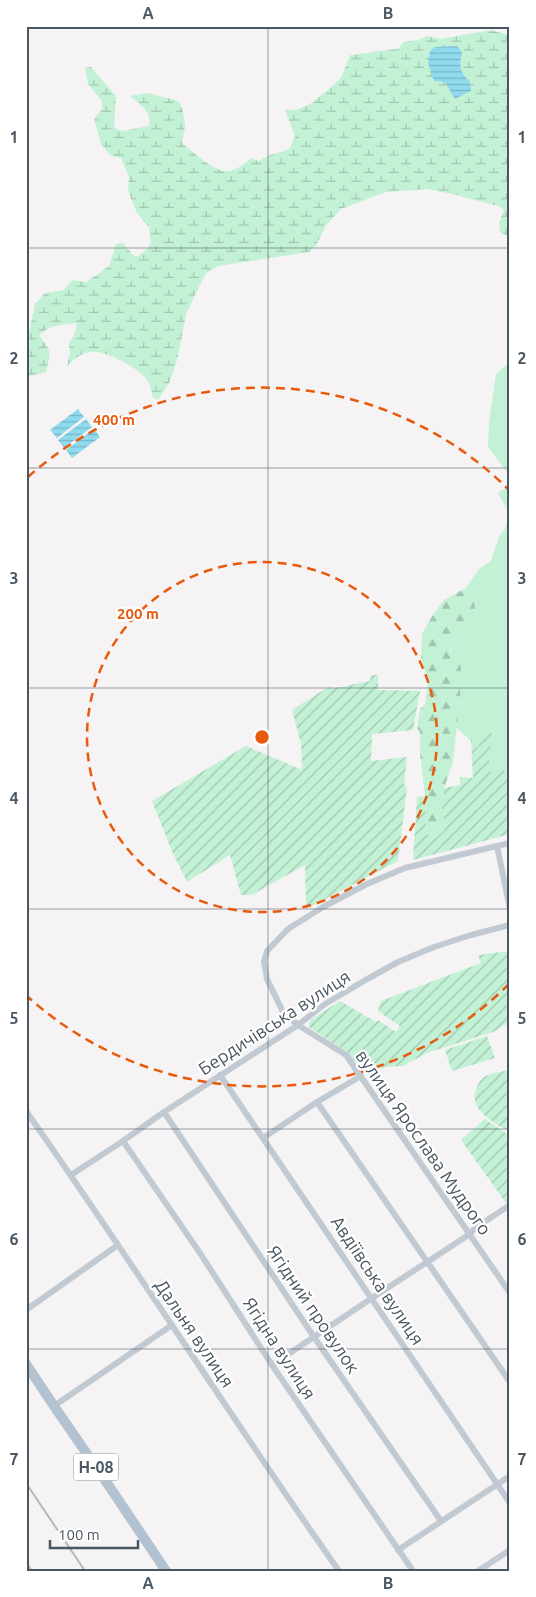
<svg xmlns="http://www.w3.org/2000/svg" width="536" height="1597" font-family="Ubuntu,sans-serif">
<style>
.grass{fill:#c3f1d5}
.forest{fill:url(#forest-firs)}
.wetland{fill:url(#wetland-marsh)}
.garden{fill:url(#garden-furrows)}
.water{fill:url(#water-rules)}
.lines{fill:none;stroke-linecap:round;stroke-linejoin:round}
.street{stroke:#c1cad2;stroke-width:6}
.primary{stroke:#b3c2d1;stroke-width:10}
.rail{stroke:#b5b8bd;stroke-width:2}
.grid{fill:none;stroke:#4a5661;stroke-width:1;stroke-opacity:0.55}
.ring{fill:none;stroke:#e8590c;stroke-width:2.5;stroke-dasharray:9 6}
.labels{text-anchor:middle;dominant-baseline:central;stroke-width:4.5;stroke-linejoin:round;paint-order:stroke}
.shield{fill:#fff;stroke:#808990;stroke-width:1}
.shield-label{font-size:16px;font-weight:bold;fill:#4a5661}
.street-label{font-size:18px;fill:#4a5661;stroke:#fff}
.centre{fill:#e8590c;stroke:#fff;stroke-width:2.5}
.ring-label{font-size:15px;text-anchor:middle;font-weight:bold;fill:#e8590c;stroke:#fff;stroke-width:4.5;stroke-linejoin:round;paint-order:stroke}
.neatline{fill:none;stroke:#4a5661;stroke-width:2}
.grid-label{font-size:16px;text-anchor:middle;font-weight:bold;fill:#4a5661}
</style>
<defs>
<pattern id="forest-firs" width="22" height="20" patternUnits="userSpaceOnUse" patternTransform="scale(1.25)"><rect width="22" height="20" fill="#c3f1d5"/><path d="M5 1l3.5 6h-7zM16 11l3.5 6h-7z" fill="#a0c6b0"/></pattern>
<pattern id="wetland-marsh" width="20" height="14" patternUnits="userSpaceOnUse" patternTransform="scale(1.25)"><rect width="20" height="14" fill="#c3f1d5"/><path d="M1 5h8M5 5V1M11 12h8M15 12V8" fill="none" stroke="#a0c6b0"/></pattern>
<pattern id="garden-furrows" width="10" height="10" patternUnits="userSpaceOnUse" patternTransform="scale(1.25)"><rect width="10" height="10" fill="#c3f1d5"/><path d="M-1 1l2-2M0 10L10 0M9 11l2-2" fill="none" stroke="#a0c6b0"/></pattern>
<pattern id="water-rules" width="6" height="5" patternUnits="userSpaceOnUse" patternTransform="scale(1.25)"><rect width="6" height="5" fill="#90daee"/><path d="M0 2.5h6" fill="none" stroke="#78b4c4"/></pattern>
</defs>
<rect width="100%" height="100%" fill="#f5f3f3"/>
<g class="grass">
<path d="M510 362V476L488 447 489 422 496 374Z"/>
<path d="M510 478V770L488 773C478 750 477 744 456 728L460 696 450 655 458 635 476 617 474 600 466 588 479 569 491 561 499 537 505 529 509 513 498 493 507 486Z"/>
</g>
<path class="forest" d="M466 588 474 600 476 617 458 635 450 654 461 666 460 696 453 762 444 788V831L437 837 426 834 425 796 420 753V732L417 728 420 709 425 705 428 682 421 657 422 634 431 618 444 600Z"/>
<path class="wetland" d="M491 30 510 35V238L500 232 499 223 504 210 498 206 452 194 426 189 386 192 341 209 327 224 315 247 309 252 218 266 206 273 194 297 186 314 178 357 170 381 158 400 153 397C151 392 151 385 148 381 141 369 104 349 90 352 80 354 74 359 67 366L70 352 69 344 75 333 77 323C63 324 50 325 39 335 52 352 51 352 46 372L26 377V347L35 304 45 293 64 290 72 280 86 282 109 266 116 244 123 243 134 256H138L146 250 151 243 149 227 137 213 128 191 129 177 121 158 111 156 101 144 94 119 102 109V101L88 84 85 67H91L116 96 114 128 122 131 149 126C152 111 140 105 130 96L147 93 179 101 183 112 185 126 182 143C193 152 216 174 230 171 239 169 245 163 251 158L259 161C271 152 278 155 290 148L295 136 285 110H296L310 104 329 89 341 78 350 55C366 54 381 50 398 49L404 42 418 40 427 36 441 39Z"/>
<g class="garden">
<path d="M371 675H378V690L420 691 413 730 372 734 371 761 407 757 404 784 407 788 398 861 306 909 305 865 252 895H241L230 855 187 882 171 849 152 801 246 746 302 770 301 744 292 710 330 686 331 689 370 681Z"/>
<path d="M492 733 488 772 510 770V834L413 860 417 797 425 796 426 834 437 837 444 831V788L460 785V777L473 778 471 739 478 749 481 734Z"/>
<path d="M510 951V1022L493 1032 427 1053 403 1066 385 1067 363 1073 348 1053 309 1027V1023L312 1019 340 1001 376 1022 378 1020 396 1032 400 1026 378 1011 381 1001 481 963 478 955Z"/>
<path d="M487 1036 495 1058 452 1071 445 1050Z"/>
<path d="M510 1069V1132C496 1124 468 1110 476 1090 477 1085 480 1080 484 1077 492 1072 501 1073 510 1069Z"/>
<path d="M485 1119 510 1136V1202L506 1203 461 1140Z"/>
</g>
<g class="water">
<path d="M457 46 462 52C461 58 459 63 461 69 463 77 472 81 471 91L455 99 445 82 434 81 428 63 430 51 435 47Z"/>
<path d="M78 409 84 417 57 438 50 430Z"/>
<path d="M86 419 92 427 64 448 58 440Z"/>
<path d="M94 429 100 437 72 458 66 450Z"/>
</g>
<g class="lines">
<g class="street">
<path d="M510 843 405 868 367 884 323 907 288 929 267 951 264 961 267 979 283 1012 298 1025 346 1055 510 1293"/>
<path d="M497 846 510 909"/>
<path d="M220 1075 510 1503"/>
<path d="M317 1102 510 1382"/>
<path d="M26 1111C133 1263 232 1419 339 1571"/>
<path d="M164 1112 314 1337 441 1521"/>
<path d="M263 1138 317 1102 361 1076"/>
<path d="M123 1141 200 1253 272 1365 413 1571"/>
<path d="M71 1175 123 1141 164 1112 298 1025 325 1004 369 978 398 962 434 947 471 935 510 925"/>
<path d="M26 1310 118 1245"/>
<path d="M272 1365 372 1298 470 1234 475 1228 510 1205"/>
<path d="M54 1406 172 1325"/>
<path d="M398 1550 510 1476"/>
<path d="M478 1571 510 1550"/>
</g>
<path class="primary" d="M26 1364 54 1406 107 1483 166 1571"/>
<g class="rail">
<path d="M26 1483 85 1571"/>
<path d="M26 1562 32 1571"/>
</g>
</g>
<path class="grid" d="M268 26V1571M26 248H510M26 468H510M26 688H510M26 909H510M26 1129H510M26 1349H510"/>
<g class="ring">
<circle cx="262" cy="737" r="175"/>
<path d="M509 984A350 350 0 0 1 28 997M28 477A350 350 0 0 1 509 490"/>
</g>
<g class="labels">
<rect class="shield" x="73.5" y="1453.5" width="45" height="27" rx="4"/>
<g class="shield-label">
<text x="96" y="1467">Н-08</text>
</g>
<g class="street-label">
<text transform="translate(274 1022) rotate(-33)">Бердичівська вулиця</text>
<text transform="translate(424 1142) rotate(55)">вулиця Ярослава Мудрого</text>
<text transform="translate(378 1280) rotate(56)">Авдіївська вулиця</text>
<text transform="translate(314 1309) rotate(56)">Ягідний провулок</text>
<text transform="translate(195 1333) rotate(56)">Дальня вулиця</text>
<text transform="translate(280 1348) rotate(57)">Ягідна вулиця</text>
</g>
</g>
<circle cx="262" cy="737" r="8" class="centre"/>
<g class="ring-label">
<text x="114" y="425">400 m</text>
<text x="138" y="619">200 m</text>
</g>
<rect width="536" height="1597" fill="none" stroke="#ffffff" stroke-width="55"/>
<path d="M50 1540v8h88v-8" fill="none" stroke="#4a5661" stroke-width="2.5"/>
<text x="58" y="1540" font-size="15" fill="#4a5661" stroke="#ffffff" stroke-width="4" paint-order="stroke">100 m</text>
<rect x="28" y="28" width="480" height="1542" class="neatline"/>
<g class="grid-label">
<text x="148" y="19">A</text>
<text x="388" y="19">B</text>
<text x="14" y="143">1</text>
<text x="522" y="143">1</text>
<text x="14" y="364">2</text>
<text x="522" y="364">2</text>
<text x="14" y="584">3</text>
<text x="522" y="584">3</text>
<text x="14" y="804">4</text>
<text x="522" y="804">4</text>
<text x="14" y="1024">5</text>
<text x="522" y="1024">5</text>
<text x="14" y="1245">6</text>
<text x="522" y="1245">6</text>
<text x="14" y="1465">7</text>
<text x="522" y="1465">7</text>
<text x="148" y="1589">A</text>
<text x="388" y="1589">B</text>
</g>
</svg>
